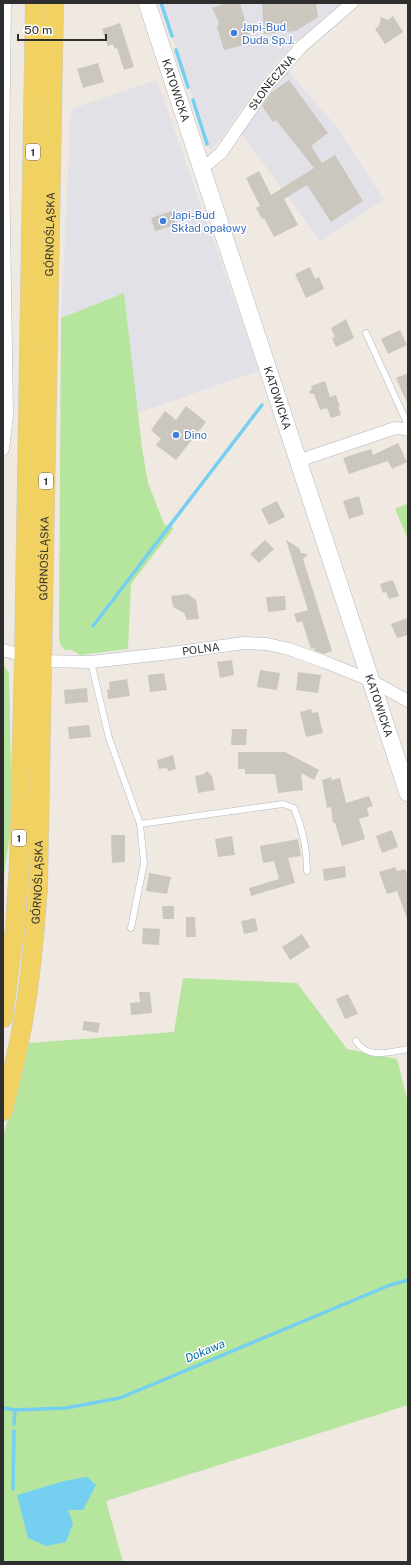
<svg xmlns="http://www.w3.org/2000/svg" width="411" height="1565" font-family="'Public Sans',sans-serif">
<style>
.industrial{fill:#e3e1e8}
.green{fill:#b6e59e}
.water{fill:#75cff0}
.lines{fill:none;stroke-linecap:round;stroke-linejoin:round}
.stream{stroke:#75cff0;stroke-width:3.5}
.building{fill:#cbc7bf}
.lane-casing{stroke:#b4b7c1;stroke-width:7}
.street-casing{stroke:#b4b7c1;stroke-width:13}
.secondary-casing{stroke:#b4b7c1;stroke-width:18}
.primary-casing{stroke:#c9c9c9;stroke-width:20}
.lane{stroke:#fff;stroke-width:6}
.street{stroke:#fff;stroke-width:12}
.secondary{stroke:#fff;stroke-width:17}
.primary{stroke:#f2d163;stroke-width:19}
.shop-dot{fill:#3f7fe0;stroke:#fff;stroke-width:1.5}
.labels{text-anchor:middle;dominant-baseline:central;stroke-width:3;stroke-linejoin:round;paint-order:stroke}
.shield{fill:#fff;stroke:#6d6d6d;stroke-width:1}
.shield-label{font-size:10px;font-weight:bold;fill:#2e2e2e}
.shop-label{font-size:11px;fill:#366cbe;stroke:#fff;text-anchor:start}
.street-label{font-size:11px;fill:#2e2e2e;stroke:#fff}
.water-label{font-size:12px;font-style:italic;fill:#0d6fa3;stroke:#fff}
</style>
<rect width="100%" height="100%" fill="#efe9e1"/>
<g class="industrial">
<path d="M162 3H346L296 41 262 79 221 139 210 151Z"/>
<path d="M284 66 336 126 384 200 320 241 239 130Z"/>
<path d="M157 80 259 371 137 413 124 293 61 318 71 109Z"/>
</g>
<g class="green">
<path d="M124 293 142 448 148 483 164 524 174 528 131 584 128 649 80 655 72 650H65L61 646 59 639 61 318Z"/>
<path d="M408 503V539L395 509Z"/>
<path d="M3 664 9 673 12 818 3 884Z"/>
<path d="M183 978 297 983 347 1049 397 1059 408 1103V1405L106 1501 123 1562H3V1137L29 1043 174 1032Z"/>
</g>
<path class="water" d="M87 1477 96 1485 83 1510H68L73 1523 66 1542 46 1546 28 1538 17 1495 64 1481Z"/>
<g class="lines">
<g class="stream">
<path d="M161 3 172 36"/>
<path d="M176 50 188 87"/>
<path d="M193 100 207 144"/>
<path d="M93 626 262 405"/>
<path d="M3 1408 15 1410 66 1408 120 1398 390 1285 408 1280"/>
<path d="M14 1424 15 1410"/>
<path d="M13 1489 14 1431"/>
</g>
</g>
<g class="building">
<path d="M227 3H240L250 39 243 45 224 50 217 27 219 22 212 8Z"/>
<path d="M262 3H316L318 17 296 31 264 34Z"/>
<path d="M393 16 403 32 385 44 375 29 379 26 381 17 388 20Z"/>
<path d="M120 23 134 67 124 70 117 48 115 49 113 44 108 46 102 29Z"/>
<path d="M98 63 104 82 83 88 77 69Z"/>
<path d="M289 80 328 133 311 146 322 163 335 155 363 201 331 222 307 185 284 199 298 225 274 237 264 218 262 219 256 208 260 206 246 178 259 171 271 195 314 168 276 120 273 122 262 106 272 92Z"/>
<path d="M172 211 176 225 155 231 151 218Z"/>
<path d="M310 267 315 279 319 277 324 289 306 298 295 274Z"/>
<path d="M346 319 354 338 336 347 332 338 335 337 331 328Z"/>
<path d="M400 330 407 345 388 354 381 339Z"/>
<path d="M408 373V405L396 378Z"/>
<path d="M325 381 330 397 336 395 340 407H338L341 415 331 418 327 408 320 410 314 394 309 393 312 388 311 386Z"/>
<path d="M186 406 206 422 176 460 156 445 161 439 151 430 165 411 176 420Z"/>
<path d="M398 443 407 462 392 469 388 461 349 474 343 458 371 449 373 455Z"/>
<path d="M359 496 364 514 349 519 343 501Z"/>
<path d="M277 501 285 517 269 525 261 509Z"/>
<path d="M265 540 274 549 259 563 250 554Z"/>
<path d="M286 540 299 548 301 553 308 554 303 559 332 651 324 654 315 651 314 648 311 649 302 621 297 623 294 614 308 610Z"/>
<path d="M393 580 399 596 389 599 386 592 383 593 380 584Z"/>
<path d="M188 594 196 600 199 619 187 620 184 613 173 607 171 596Z"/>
<path d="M285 596 286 610 268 612 266 597Z"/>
<path d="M408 618V635L397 638 391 624Z"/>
<path d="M232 660 234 675 220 678 217 662Z"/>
<path d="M260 670 280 673 277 690 257 687Z"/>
<path d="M298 672 321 675 318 693 296 690Z"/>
<path d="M164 673 167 690 150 692 148 675Z"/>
<path d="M127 679 130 696 108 699 107 690 110 689 109 682Z"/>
<path d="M87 688 88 702 65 704 64 690Z"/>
<path d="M311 709 312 713 318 712 323 733 306 737 300 712Z"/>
<path d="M89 725 91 737 69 739 68 727Z"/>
<path d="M232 729H247L246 745H231Z"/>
<path d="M238 752H285L319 770 314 780 301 773 303 790 278 793 275 774H245V769H238Z"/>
<path d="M173 755 176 769 168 771 167 768 159 769 157 760Z"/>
<path d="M207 771 212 776 215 790 198 793 195 776 204 774Z"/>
<path d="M331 777 332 780 340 778 346 803 369 796 373 806 367 808 369 816 359 819 365 839 342 846 335 823H333L331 807 327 808 322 780Z"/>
<path d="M392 830 398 847 382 853 376 836Z"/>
<path d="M111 835H125V862L112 863Z"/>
<path d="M232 836 235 855 218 857 215 839Z"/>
<path d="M298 839 301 856 288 858 295 883 251 896 249 888 279 879 274 861 263 863 260 846Z"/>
<path d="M345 866 346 877 324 881 323 869Z"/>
<path d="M395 867 397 871 405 869 408 876V919H407L397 891 387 894 379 872Z"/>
<path d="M149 873 171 877 167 894 146 891Z"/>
<path d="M162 906H174V919H163Z"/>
<path d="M186 917H195L196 937H186Z"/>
<path d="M255 918 258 931 244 934 241 921Z"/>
<path d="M143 928 160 929 159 945 142 944Z"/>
<path d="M302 934 310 947 290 960 282 947Z"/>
<path d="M139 992H150L152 1013 131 1015 130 1003 140 1002Z"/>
<path d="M348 994 358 1014 345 1019 336 999Z"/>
<path d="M84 1021 100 1023 98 1033 82 1030Z"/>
</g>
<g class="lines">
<g class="lane-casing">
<g id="lane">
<path d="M366 333 407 423 406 429"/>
<path d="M91 662 109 738 140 824 144 863 131 928"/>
<path d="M140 824 283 804 294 808C303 829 307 849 307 871"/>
<path d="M356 1041C368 1060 389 1052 408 1049"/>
</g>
</g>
<g class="street-casing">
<g id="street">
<path id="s1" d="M202 169 221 153 267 86 301 47 352 3"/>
<path d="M3 449 7 415 3 160 5 3"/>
<path d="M298 461 395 428 406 429 408 430"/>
<path id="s2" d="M3 650 43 661 91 662 171 653 244 643 267 644 289 649 325 662 372 681 408 701"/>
</g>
</g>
<g class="secondary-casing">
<g id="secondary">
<path id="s3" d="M147 3 408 793"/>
</g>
</g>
<g class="primary-casing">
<g id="primary">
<path d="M3 1018 15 927 19 865 24 657 35 3"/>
<path id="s4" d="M3 1111C11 1077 20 1044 25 1009 32 969 35 928 38 887L54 3"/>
</g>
</g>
<use href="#lane" class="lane"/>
<use href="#street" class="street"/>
<use href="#secondary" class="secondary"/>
<use href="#primary" class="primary"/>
</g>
<g class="shop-dot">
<circle cx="234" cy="33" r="4"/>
<circle cx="163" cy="221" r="4"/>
<circle cx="176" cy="435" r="4"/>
</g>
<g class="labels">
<g class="shield">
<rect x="26" y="144" width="14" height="16" rx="3"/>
<rect x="39" y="473" width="14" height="16" rx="3"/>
<rect x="12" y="830" width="14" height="16" rx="3"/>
</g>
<g class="shield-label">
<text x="33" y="152">1</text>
<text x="46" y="481">1</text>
<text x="19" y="838">1</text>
</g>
<g class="shop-label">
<text x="242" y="27">Japi-Bud<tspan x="242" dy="13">Duda Sp.J.</tspan></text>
<text x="171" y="215">Japi-Bud<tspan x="171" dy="13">Skład opałowy</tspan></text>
<text x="184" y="435">Dino</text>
</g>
<g class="street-label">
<text stroke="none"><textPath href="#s1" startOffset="112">SŁONECZNA</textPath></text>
<text stroke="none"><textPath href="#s3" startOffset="92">KATOWICKA</textPath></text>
<text stroke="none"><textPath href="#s4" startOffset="880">GÓRNOŚLĄSKA</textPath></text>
<text stroke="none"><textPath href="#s3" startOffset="416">KATOWICKA</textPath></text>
<text stroke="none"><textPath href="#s4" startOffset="556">GÓRNOŚLĄSKA</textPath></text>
<text stroke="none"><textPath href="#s2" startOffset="200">POLNA</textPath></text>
<text stroke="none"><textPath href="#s3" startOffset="740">KATOWICKA</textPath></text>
<text stroke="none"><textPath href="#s4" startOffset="232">GÓRNOŚLĄSKA</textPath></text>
</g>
<g class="water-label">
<text transform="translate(205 1351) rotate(-23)">Dokawa</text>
</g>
</g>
<rect width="411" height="1565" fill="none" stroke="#2e2e2e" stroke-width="8"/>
<path d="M18 34v6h88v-6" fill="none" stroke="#2e2e2e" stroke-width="2"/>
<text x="24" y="34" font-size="12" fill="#2e2e2e" stroke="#ffffff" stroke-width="3" paint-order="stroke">50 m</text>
</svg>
